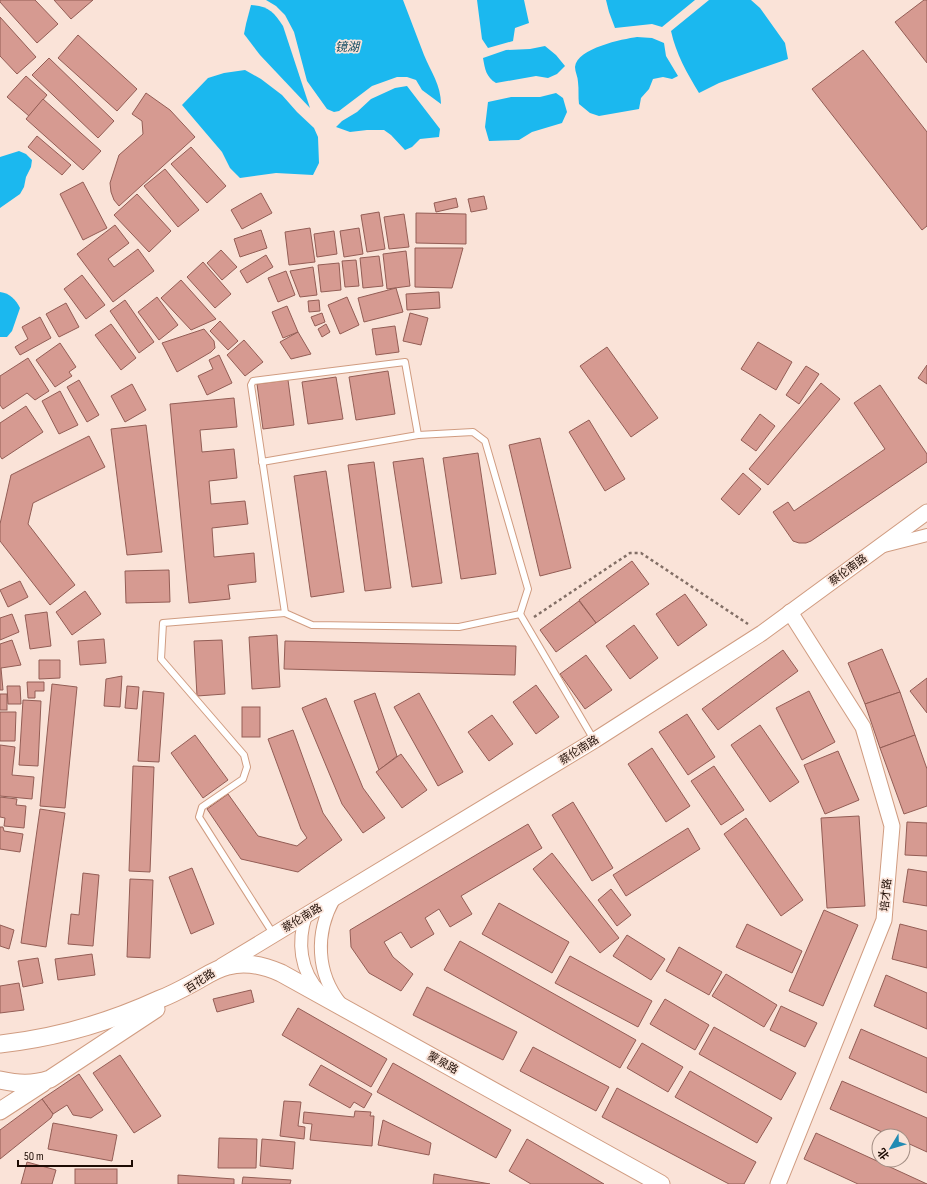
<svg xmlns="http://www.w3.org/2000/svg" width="927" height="1184" font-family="'Sofia Sans Condensed','Noto Sans SC',sans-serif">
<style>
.water{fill:#1bb8ef}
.building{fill:#d69a91;stroke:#935d55}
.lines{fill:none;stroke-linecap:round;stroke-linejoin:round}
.service-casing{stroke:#d09c81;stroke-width:8}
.minor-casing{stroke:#d09c81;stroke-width:14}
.tertiary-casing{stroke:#d09c81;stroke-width:17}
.secondary-casing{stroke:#d09c81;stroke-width:19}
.path{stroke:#836f66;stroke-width:2.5;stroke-dasharray:3 3;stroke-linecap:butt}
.service{stroke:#fff;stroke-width:6}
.minor{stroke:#fff;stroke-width:12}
.tertiary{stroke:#fff;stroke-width:15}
.secondary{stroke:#fff;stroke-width:17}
.labels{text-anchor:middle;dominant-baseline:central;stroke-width:3.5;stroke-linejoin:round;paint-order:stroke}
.street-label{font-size:11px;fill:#1d0b03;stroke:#fae3d8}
.water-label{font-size:12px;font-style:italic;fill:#104a60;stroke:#fae3d8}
</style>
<rect width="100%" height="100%" fill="#fae3d8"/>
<g class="water">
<path d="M266 0H403C410 18 417 37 424 55 431 72 441 85 441 104L422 90 416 80 407 77H397L372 86 339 111 334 112 327 109 307 81 294 32 285 15 276 6Z"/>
<path d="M477 0H524L529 23 515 28 513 41 488 48 482 39Z"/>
<path d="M606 0H695L662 27 652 24 615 28 609 12Z"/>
<path d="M709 0H751L760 8 785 43 788 59 719 83 699 93C687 73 676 54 671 31Z"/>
<path d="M251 5C268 6 274 12 283 26L310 108 260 55 244 34 246 24Z"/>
<path d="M637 37 652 38 664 43 666 56 678 76 672 79 663 77 653 79 649 89 641 98 639 109 599 116 590 113 579 104C578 97 579 90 578 82 578 77 575 72 575 67 577 48 623 39 637 37Z"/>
<path d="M545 46 556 55 565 66 557 74 548 78 536 76 496 83C486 77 485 69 483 58L506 50 530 49Z"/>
<path d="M245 70 261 79 282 95 297 112 314 128 318 137 319 163 313 175 276 173 240 178 230 168 222 152 182 105 208 78 224 73Z"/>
<path d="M407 86 440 129 439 137 420 139 412 147 405 150 391 135 384 130H367L350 132 336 127 342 121 357 112 371 99 395 88Z"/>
<path d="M556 93 563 98 567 112 562 123 532 132 519 140 489 141 485 127 488 102 511 97H540Z"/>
<path d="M19 151 26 154 32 160 31 167 26 177 24 187 20 194 0 208V157Z"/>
<path d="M0 292C10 293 16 300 20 308L12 331 7 337H0Z"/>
</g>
<g class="building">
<path d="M0 0H35L58 24 37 43 0 2Z"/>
<path d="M54 0H93L71 19Z"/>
<path d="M924 0H927V63L895 22Z"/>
<path d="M0 17 36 57 17 74 0 56Z"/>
<path d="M78 35 137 89 117 111 58 58Z"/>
<path d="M863 50 927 132V226L922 230 812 89Z"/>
<path d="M49 58 114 121 98 138 32 75Z"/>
<path d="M26 76 47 95 29 116 7 97Z"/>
<path d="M146 93 170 110 195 137 119 206 114 200 111 192 110 183 119 155 143 134 142 121 132 114Z"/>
<path d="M43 99 101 151 83 170 26 119Z"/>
<path d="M37 136 71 165 62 175 28 147Z"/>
<path d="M191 147 226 186 207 203 171 164Z"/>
<path d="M165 169 199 210 178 227 144 186Z"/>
<path d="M83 182 107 228 83 240 60 194Z"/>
<path d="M261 193 272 213 242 229 231 210Z"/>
<path d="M137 194 171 231 149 252 114 215Z"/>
<path d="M484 196 487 209 471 212 468 199Z"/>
<path d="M456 198 458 207 436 212 434 203Z"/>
<path d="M379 212 385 249 367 252 361 215Z"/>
<path d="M416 213 466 214V244L416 243Z"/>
<path d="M404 214 409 247 389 249 384 217Z"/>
<path d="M115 225 129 243 108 259 114 267 138 249 154 271 113 302 77 254Z"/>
<path d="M310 228 315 262 289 265 285 232Z"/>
<path d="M359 228 363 254 344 257 340 231Z"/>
<path d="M261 230 267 248 240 257 234 239Z"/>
<path d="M334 231 337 254 317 257 314 234Z"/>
<path d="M415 248H463L452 288 415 287Z"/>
<path d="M221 250 237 267 222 280 207 263Z"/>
<path d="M406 251 410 286 387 289 383 254Z"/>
<path d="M266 255 273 267 247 283 240 271Z"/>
<path d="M379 256 383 286 363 288 360 258Z"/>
<path d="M356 260 359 286 345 287 342 261Z"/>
<path d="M203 262 231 294 215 308 187 277Z"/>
<path d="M339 263 341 290 321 292 318 265Z"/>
<path d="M313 267 317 295 300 297 290 271Z"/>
<path d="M286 271 295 295 278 302 268 278Z"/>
<path d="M82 275 105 305 86 319 64 289Z"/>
<path d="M181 280 216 319 191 330 161 298Z"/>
<path d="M396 288 403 312 364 322 358 298Z"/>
<path d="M439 292 440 308 407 310 406 294Z"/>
<path d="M157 297 178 325 159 340 138 312Z"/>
<path d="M347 297 359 325 340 334 328 305Z"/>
<path d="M125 300 154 342 139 353 110 311Z"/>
<path d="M319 300 320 311 309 312 308 301Z"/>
<path d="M66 303 79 327 59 337 46 314Z"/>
<path d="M287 306 298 332 283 338 272 312Z"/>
<path d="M322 313 325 322 315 326 311 317Z"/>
<path d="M410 313 428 318 421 345 403 341Z"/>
<path d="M40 317 51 338 20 355 15 347 28 339 22 327Z"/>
<path d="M220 321 238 341 228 350 210 331Z"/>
<path d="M111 324 136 358 121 370 95 335Z"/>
<path d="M326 324 330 332 322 337 318 329Z"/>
<path d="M395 326 399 352 376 355 372 329Z"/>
<path d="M204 329 214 341 215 348 211 352 177 372 162 343Z"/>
<path d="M298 332 311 354 291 359 280 342Z"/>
<path d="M244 340 263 362 245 376 227 355Z"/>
<path d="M758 342 792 362 776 390 741 369Z"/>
<path d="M60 343 76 367 69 372 72 376 55 387 36 360Z"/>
<path d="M607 347 658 418 631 437 580 366Z"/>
<path d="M219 355 232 383 207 395 198 376 213 369 209 360Z"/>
<path d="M28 358 49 391 35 400 27 393 3 409 0 405V376Z"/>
<path d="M927 365V384L918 378Z"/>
<path d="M806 366 819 374 799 404 786 395Z"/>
<path d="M388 371 395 414 356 420 349 377Z"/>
<path d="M336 377 343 419 308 424 302 382Z"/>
<path d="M79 380 99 415 87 422 67 387Z"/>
<path d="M288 380 294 425 263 429 257 384Z"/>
<path d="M821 383 840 399 768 485 749 469Z"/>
<path d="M132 384 146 410 125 422 111 396Z"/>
<path d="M880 385 927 454V462L811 541 806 543H799L793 541 773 512 788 502 794 511 885 449 854 403Z"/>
<path d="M60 391 78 425 59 434 42 401Z"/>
<path d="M234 398 237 427 200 430 202 452 234 449 237 478 209 481 211 504 245 501 248 524 212 528 214 557 254 553 256 582 228 585 230 599 189 603 170 404Z"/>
<path d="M26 406 43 432 2 459 0 456V423Z"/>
<path d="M760 414 775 426 756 451 741 440Z"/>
<path d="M589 420 625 479 605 491 569 432Z"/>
<path d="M146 425 162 552 127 555 111 429Z"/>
<path d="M89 436 105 467 33 503 28 524 75 585 50 605 0 541V524L11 475Z"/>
<path d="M540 438 571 568 540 576 509 445Z"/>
<path d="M478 453 496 574 461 579 443 458Z"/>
<path d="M423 458 442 583 412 587 393 462Z"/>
<path d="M374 462 391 588 365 591 348 465Z"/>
<path d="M326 471 344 592 311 597 294 476Z"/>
<path d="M743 473 761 489 739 515 721 499Z"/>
<path d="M632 561 649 584 596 623 579 600Z"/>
<path d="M169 570 170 602 126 603 125 571Z"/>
<path d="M20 581 28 597 8 607 0 590Z"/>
<path d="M85 591 101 614 72 635 56 612Z"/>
<path d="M685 594 707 625 678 646 656 614Z"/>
<path d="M579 601 596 623 556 652 540 630Z"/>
<path d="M47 612 51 646 30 649 25 615Z"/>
<path d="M12 614 19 632 0 640V618Z"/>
<path d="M634 625 658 658 630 679 606 646Z"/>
<path d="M277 635 280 687 252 689 249 637Z"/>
<path d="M104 639 106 663 80 665 78 641Z"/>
<path d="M12 640 21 665 1 668 3 690H0V644Z"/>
<path d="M222 640 225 694 197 696 194 641Z"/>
<path d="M285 641 516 646 515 675 284 669Z"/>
<path d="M882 649 900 692 865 704 848 663Z"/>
<path d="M783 650 798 671 718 730 702 709Z"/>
<path d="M586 655 612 690 585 709 560 674Z"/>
<path d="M39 660H60V678L39 679Z"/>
<path d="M122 676 120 707 104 706 106 679Z"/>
<path d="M927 678V713L910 691Z"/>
<path d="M27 682H44V691H35V698H28Z"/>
<path d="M52 684 77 687 65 808 40 806Z"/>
<path d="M536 685 559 717 536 734 513 702Z"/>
<path d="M7 686H20L21 704H8Z"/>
<path d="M127 686 139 687 137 709 125 708Z"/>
<path d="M143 691 164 693 159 762 138 761Z"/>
<path d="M809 691 835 742 802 760 776 708Z"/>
<path d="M900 692 915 735 880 748 865 704Z"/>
<path d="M375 693 397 756 379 770 354 701Z"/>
<path d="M419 693 463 772 438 786 394 707Z"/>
<rect x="0" y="694" width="7" height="16"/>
<path d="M326 698 363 788 385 818 363 833 342 804 302 708Z"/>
<path d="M23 700 41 701 38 766 19 765Z"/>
<rect x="242" y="707" width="18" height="30"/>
<path d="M0 712H16L15 741H0Z"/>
<path d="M687 714 715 757 688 775 659 732Z"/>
<path d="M492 715 513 744 489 761 468 732Z"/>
<path d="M760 725 799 782 770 802 731 745Z"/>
<path d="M293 730 323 813 342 840 298 872 241 859 207 809 228 794 258 836 297 846 307 838 301 829 268 739Z"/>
<path d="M195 735 228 780 203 798 171 753Z"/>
<path d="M915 735 927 769V806L904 814 880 748Z"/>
<path d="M0 745 15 747 12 775 34 777 32 799 0 796Z"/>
<path d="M652 748 690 806 666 822 628 764Z"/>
<path d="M838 751 859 800 825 814 804 765Z"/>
<path d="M401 754 427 790 402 808 376 772Z"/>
<path d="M133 766 154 767 150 872 129 871Z"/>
<path d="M714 766 744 810 721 825 691 781Z"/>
<path d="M0 797 17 799 16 805 26 806 24 828 4 826 5 818 0 817Z"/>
<path d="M573 802 613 868 592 881 552 815Z"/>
<path d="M40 809 65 813 46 947 21 943Z"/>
<path d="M859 816 865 906 827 908 821 818Z"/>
<path d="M746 818 803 900 781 916 724 834Z"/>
<path d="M907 822 927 823V856L905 855Z"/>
<path d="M528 824 542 848 461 896 472 914 450 927 439 909 425 918 434 934 411 948 401 932 384 942 393 957 413 974 401 991 369 973 351 947 350 930Z"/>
<path d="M0 827H3L4 831 23 834 20 852 0 849Z"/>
<path d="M688 828 700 849 626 896 613 875Z"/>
<path d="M552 853 619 938 600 953 533 869Z"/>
<path d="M192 868 214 924 191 934 169 877Z"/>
<path d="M908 869 927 872V906L903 902Z"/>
<path d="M83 873 99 875 93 946 68 944 71 914 79 915Z"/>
<path d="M130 879 153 880 150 958 127 957Z"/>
<path d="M611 889 631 915 617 926 598 900Z"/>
<path d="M499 903 569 942 552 973 482 934Z"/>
<path d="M824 910 858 925 823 1006 789 991Z"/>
<path d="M747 924 802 951 792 973 736 947Z"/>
<path d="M900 924 927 931V968L892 959Z"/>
<path d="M0 925 14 930 9 949 0 946Z"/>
<path d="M627 935 665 959 651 980 613 956Z"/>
<path d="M460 941 636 1040 620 1068 444 970Z"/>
<path d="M679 947 722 972 709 995 666 971Z"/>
<path d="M92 954 95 975 58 980 55 959Z"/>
<path d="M570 956 652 1001 638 1027 555 983Z"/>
<path d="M38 958 43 983 23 987 18 961Z"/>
<path d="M726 974 777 1005 764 1027 712 996Z"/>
<path d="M886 975 927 993V1029L874 1006Z"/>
<path d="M19 983 24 1010 0 1013V986Z"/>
<path d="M427 987 517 1032 503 1060 413 1015Z"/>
<path d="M251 990 254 1002 217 1012 213 999Z"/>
<path d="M665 999 709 1025 695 1050 650 1024Z"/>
<path d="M781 1006 817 1023 805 1047 770 1030Z"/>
<path d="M298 1008 387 1059 371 1087 282 1035Z"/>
<path d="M714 1027 796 1073 781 1100 699 1054Z"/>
<path d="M861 1029 927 1058V1093L849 1058Z"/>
<path d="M642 1043 683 1067 668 1092 627 1068Z"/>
<path d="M533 1047 609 1087 596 1111 520 1071Z"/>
<path d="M120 1055 161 1116 134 1133 93 1073Z"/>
<path d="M393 1063 511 1130 496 1158 377 1092Z"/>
<path d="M321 1065 372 1094 364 1108 354 1102 350 1108 309 1085Z"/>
<path d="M690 1071 772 1118 757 1143 675 1097Z"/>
<path d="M79 1074 103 1110 91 1118 73 1115 67 1105 53 1114 42 1099Z"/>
<path d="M842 1081 927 1118V1152L903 1141V1136H891L830 1109Z"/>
<path d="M617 1088 756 1162 744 1184H729L602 1117Z"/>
<path d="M42 1099 53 1114 51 1118 0 1159V1130Z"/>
<path d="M284 1101 301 1102 298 1126 305 1127 304 1139 280 1136Z"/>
<path d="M355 1111 371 1112 370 1116H374L372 1146 310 1140 312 1124 303 1123 304 1112 354 1117Z"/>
<path d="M383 1120 431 1143 429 1155 378 1145Z"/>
<path d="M53 1123 117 1135 112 1161 48 1149Z"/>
<path d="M816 1133 927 1184H858L804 1159Z"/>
<path d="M219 1138 257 1139 256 1168H218Z"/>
<path d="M262 1139 295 1142 293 1169 260 1166Z"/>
<path d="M527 1139 604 1184H531L509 1171Z"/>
<path d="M27 1162 56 1170 52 1184H21Z"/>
<rect x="75" y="1169" width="42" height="15"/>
<path d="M434 1174 490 1184H433Z"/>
<path d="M178 1175 234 1179V1184H178Z"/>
<path d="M243 1177 291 1180 290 1184H242Z"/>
</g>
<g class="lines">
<g class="service-casing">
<g id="service">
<path d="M262 462 418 435 473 432 485 441 528 589 520 614 459 627 312 625 285 613"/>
<path d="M520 614 594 740"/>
<path d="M274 935 199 817 202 807 243 779 247 767 244 755 161 659 163 623 285 613 251 385 253 381 405 362 418 435"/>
</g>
</g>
<g class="minor-casing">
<g id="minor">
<path d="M884 546 927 535"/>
<path d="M334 899C315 933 316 973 341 1004"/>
<path d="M306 915C297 942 300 971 320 992"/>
</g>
</g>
<g class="tertiary-casing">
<g id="tertiary">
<path d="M222 966 595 740 762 633 927 512"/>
<path d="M778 1184 884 920 892 826 863 727 790 612"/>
</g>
</g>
<g class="secondary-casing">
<g id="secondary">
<path d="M0 1044C55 1038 110 1022 160 999 171 995 182 989 193 983 204 977 215 969 228 966 246 961 263 965 281 973L661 1184"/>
<path d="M0 1080C18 1084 32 1085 50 1079L156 1009"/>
<path d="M0 1111 43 1083"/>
</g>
</g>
<path class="path" d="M534 617 630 553H641L748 624"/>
<use href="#service" class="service"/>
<use href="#minor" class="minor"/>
<use href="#tertiary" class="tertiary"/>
<use href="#secondary" class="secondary"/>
</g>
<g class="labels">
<g class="street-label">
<text transform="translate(848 570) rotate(-36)">蔡伦南路</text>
<text transform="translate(579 750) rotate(-32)">蔡伦南路</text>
<text transform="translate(886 895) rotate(-85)">培才路</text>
<text transform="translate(302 918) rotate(-31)">蔡伦南路</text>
<text transform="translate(200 981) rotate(-33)">百花路</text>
<text transform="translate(443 1063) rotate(29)">蒙泉路</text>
</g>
<g class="water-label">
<text x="347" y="47">镜湖</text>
</g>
</g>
<g transform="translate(891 1148) rotate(232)"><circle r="19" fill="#fae3d8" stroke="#a28d83"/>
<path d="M0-3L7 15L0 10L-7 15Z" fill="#228bb3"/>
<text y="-6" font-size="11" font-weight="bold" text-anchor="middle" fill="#1d0b03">北</text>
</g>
<path d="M18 1160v6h114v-6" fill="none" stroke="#1d0b03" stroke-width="2"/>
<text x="24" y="1160" font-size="12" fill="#1d0b03" stroke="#fae3d8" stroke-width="3" paint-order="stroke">50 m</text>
</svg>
